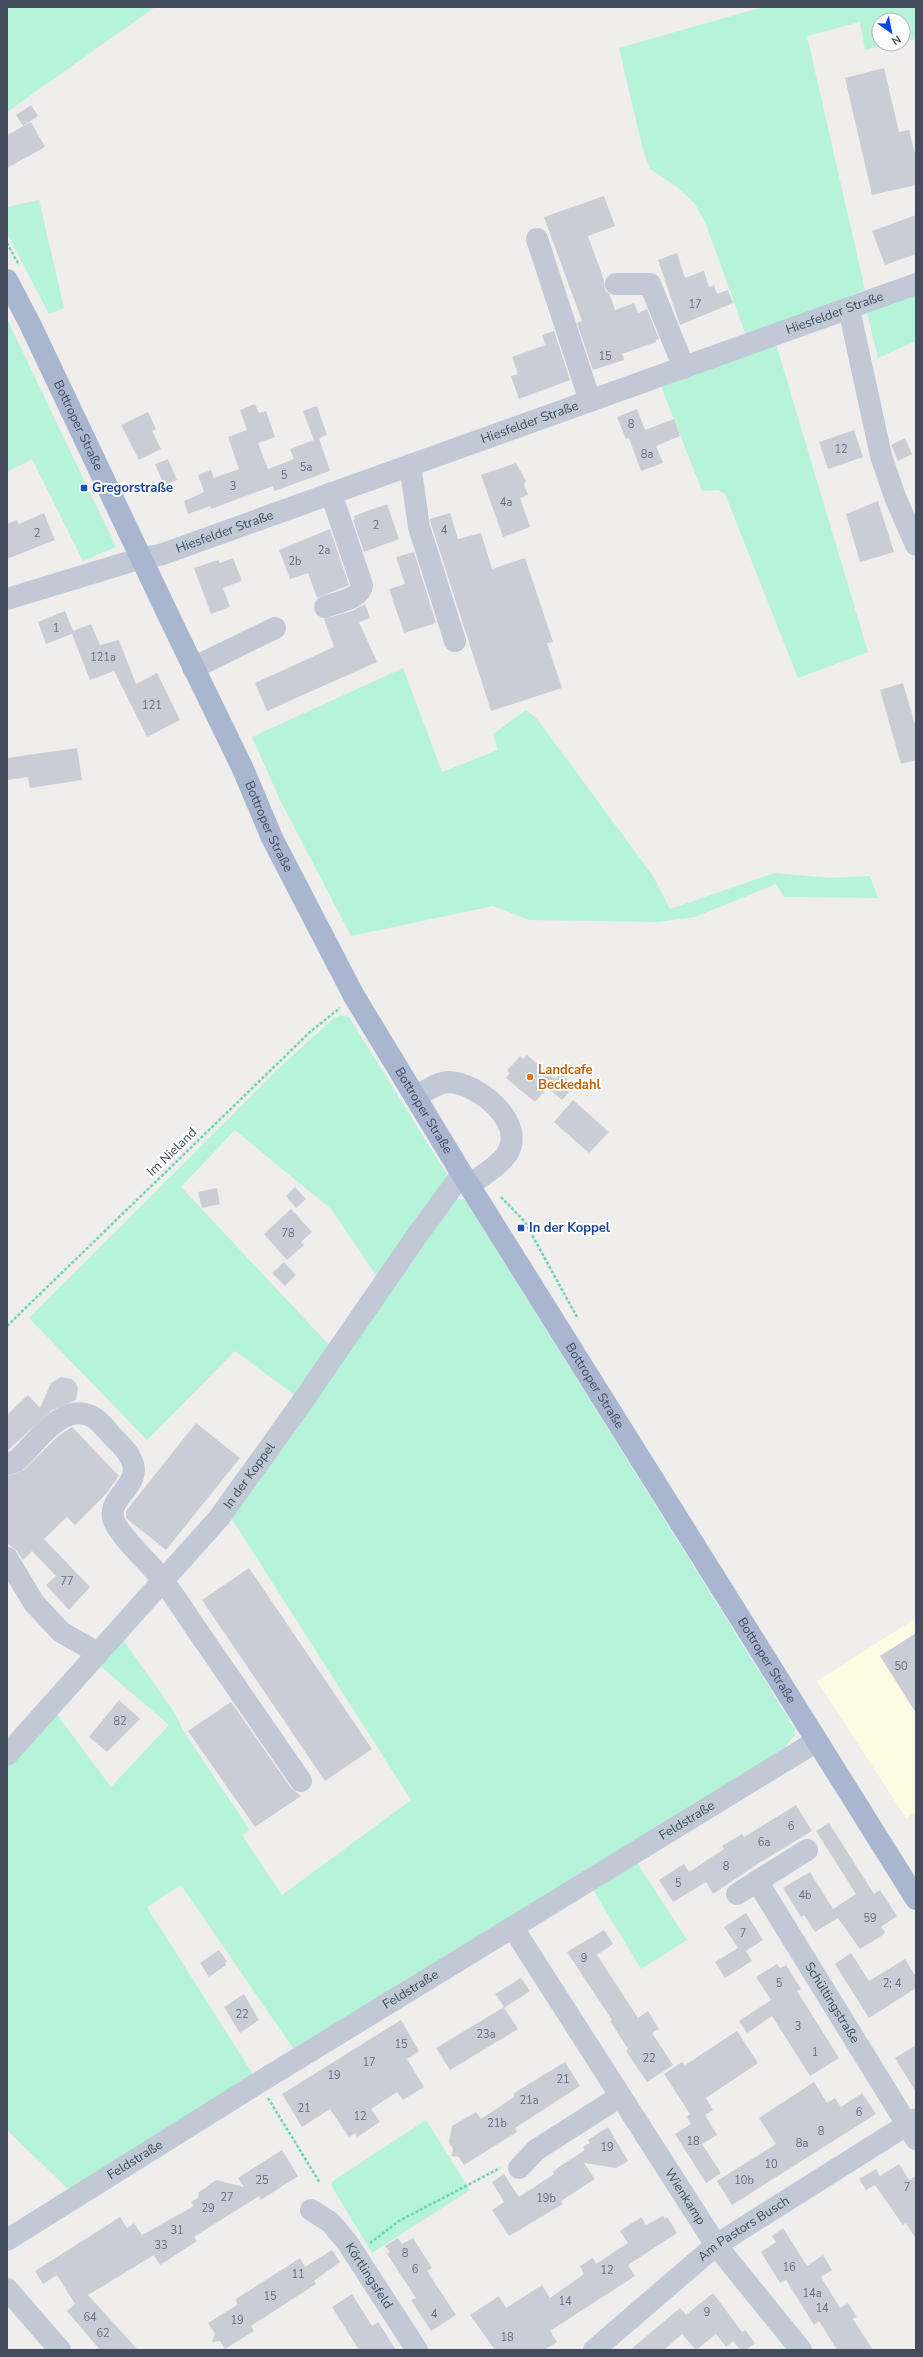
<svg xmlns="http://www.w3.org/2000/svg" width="923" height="2357" font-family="'Nunito Sans',sans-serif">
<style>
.commercial{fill:#fefbe3}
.green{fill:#b5f4d8}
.building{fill:#cbcdd6}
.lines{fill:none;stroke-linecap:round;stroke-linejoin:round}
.path{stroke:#69d6b3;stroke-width:2.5;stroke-dasharray:3 2;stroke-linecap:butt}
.minor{stroke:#c1c9d6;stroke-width:22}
.major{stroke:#a9b6d0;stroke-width:22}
.transit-dot{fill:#1a4fb4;stroke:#fff;stroke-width:1.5}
.food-dot{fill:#e8710a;stroke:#fff;stroke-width:1.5}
.labels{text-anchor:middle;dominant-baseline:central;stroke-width:4;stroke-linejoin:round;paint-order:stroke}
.number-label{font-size:11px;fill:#656c7b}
.street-label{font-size:13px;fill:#434c5d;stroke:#fff}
.transit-label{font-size:13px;font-weight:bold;fill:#164399;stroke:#fff;text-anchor:start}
.food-label{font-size:13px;font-weight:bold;fill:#c56008;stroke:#fff;text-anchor:start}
</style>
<rect width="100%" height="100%" fill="#f0eded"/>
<path class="commercial" d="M916 1618V1812L906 1818 817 1681Z"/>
<g class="green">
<path d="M7 7H155L7 112Z"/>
<path d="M763 7H916V39L903 42V20H879V44H893L865 50 860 22 807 36 865 290 746 336 706 224 695 204 676 186 650 169 643 150 619 48Z"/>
<path d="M39 200 64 308 49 314 7 233V207Z"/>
<path d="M916 295V341L878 358 867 313Z"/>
<path d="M7 319 116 547 83 561 32 459 7 472Z"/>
<path d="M776 344 868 652 798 678 725 494 718 490 702 491 659 381Z"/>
<path d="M403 668 442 772 498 750 493 734 526 710 537 719 653 876 670 909 774 873 830 878 870 876 878 898 784 897 776 884 695 917 658 922 529 920 493 906 351 936 280 800 252 737Z"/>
<path d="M341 1015 349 1017 446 1173 447 1179 378 1278 331 1209 235 1130 181 1187 331 1347 297 1397 235 1351 147 1440 29 1318 280 1067 334 1018Z"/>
<path d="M462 1199 465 1200 795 1729 794 1736 784 1749 295 2051 181 1885 147 1907 254 2076 69 2190 7 2130V1765L55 1712 111 1787 169 1725 98 1664 121 1637 175 1713 184 1732 250 1830 242 1835 282 1895 411 1800 230 1516 393 1283 456 1200Z"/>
<path d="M636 1861 687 1940 641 1969 592 1888Z"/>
<path d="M426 2120 470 2190 372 2253 331 2185 333 2181Z"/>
</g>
<g class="building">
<path d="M884 68 899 132 909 130 916 158V185L872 195 845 78Z"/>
<path d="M31 105 38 116 23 126 16 115Z"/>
<path d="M31 122 45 147 7 168V135Z"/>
<path d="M604 196 615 226 588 236 604 280 605 290 610 295 615 310 634 303 638 313 647 309 659 339 656 340V342L622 354 624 360 593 370 577 323 582 321 544 217Z"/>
<path d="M916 215V254L885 265 872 231Z"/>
<path d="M677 253 685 278 704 271 709 287 714 285 717 294 728 290 733 303 680 325 658 260Z"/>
<path d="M554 331 570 380 519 399 511 376 518 374 512 357 545 345 542 335Z"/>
<path d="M255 404 259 413 266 411 275 437 258 443 268 469 294 459 290 449 314 440 303 411 317 406 327 435 315 440 319 438 330 471 274 491 273 486 211 509 210 506 188 514 184 501 204 492 198 475 211 470 214 478 239 469 228 437 247 430 240 410Z"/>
<path d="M637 409 645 430 674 419 680 436 656 446 663 463 641 471 629 438 626 439 617 417Z"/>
<path d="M148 412 156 429 152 431 161 449 139 460 121 425Z"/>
<path d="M854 430 863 457 828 469 819 442Z"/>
<path d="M905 438 912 454 898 461 891 445Z"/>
<path d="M168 459 177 480 164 485 155 464Z"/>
<path d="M516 463 526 481 524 484 528 495 520 498 530 527 503 537 481 475Z"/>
<path d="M878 501 894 552 860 562 846 514Z"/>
<path d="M387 504 399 539 364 552 353 520 355 519 354 516Z"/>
<path d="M44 513 55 540 7 559V524L17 520 19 524Z"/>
<path d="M450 513 458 539 481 533 492 569 525 558 553 642 547 643 562 688 491 711 431 524 430 519Z"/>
<path d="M330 529 349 585 317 598 308 573 290 579 279 550Z"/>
<path d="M414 552 436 623 404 633 389 589 405 584 396 557Z"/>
<path d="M233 558 242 581 223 588 230 607 211 614 194 568 218 560 220 563Z"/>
<path d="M365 604 370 618 359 622 377 662 267 711 255 683 334 647 324 619 352 611Z"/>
<path d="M65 611 73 631 91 624 100 645 119 640 136 684 157 673 180 720 147 737 114 671 90 680 72 634 46 644 38 622Z"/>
<path d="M903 683 916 728V760L901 764 880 690Z"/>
<path d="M77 748 82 780 30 788 28 777 7 780V758Z"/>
<path d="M527 1055 555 1079 535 1102 506 1078 510 1073 507 1071 520 1056 523 1059Z"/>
<path d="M560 1073 574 1086 562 1100 548 1088Z"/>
<path d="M573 1100 609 1132 589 1153 554 1122Z"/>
<path d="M295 1187 306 1199 296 1208 286 1196Z"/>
<path d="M217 1188 220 1204 202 1208 198 1192Z"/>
<path d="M291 1209 312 1232 301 1242 304 1245 287 1260 264 1234Z"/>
<path d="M284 1262 296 1275 285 1286 272 1273Z"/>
<path d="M61 1377 72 1379 76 1383 78 1389 76 1400 52 1410 7 1451V1415L28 1395 40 1408 51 1383Z"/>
<path d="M196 1423 240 1458 166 1550 126 1518V1511Z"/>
<path d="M72 1427 119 1476 106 1494 75 1525 67 1517 44 1539 90 1587 69 1610 46 1585 56 1576 32 1551 23 1560 17 1551 7 1543V1476L24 1470 58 1436Z"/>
<path d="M249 1568 372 1749 325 1781 202 1600Z"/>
<path d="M916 1633V1713L880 1656Z"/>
<path d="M119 1700 140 1719 107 1752 89 1737Z"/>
<path d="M231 1702 291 1788 301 1796 255 1827 188 1731Z"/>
<path d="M796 1805 812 1831 759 1863 713 1894 706 1882 673 1902 659 1880 684 1864 689 1872 724 1849 722 1846 742 1834 744 1837Z"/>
<path d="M829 1823 874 1894 880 1890 897 1916 881 1927 885 1932 883 1935 860 1949 838 1918 815 1932 804 1915 801 1917 783 1888 810 1872 833 1909 856 1894 816 1831Z"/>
<path d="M746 1913 763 1940 746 1951 752 1961 725 1978 715 1962 738 1948 724 1927Z"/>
<path d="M604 1930 613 1944 597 1955 638 2018 648 2011 659 2029 652 2033 673 2065 647 2082 626 2051 628 2049 610 2021 612 2020 567 1952Z"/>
<path d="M219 1950 227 1961 225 1963 226 1965 209 1977 200 1963Z"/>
<path d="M851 1953 869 1981 905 1959 916 1977V1988L869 2018 835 1964Z"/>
<path d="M777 1964 780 1968 786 1965 801 1989 797 1991 839 2058 810 2076 772 2016 747 2033 739 2021 771 2000 756 1977Z"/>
<path d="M521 1978 530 1991 504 2008 518 2029 450 2070 436 2048 504 2007 495 1994Z"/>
<path d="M244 1994 259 2020 240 2033 224 2007Z"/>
<path d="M401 2020 419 2051 407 2059 424 2087 403 2100 397 2092 371 2109 380 2122 357 2137 355 2133 349 2137 330 2109 302 2127 282 2094Z"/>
<path d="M737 2031 758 2063 706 2098 713 2110 705 2115 717 2135 702 2144 721 2173 706 2183 675 2134 691 2124 687 2117 690 2114 664 2074 682 2062 685 2065Z"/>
<path d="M916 2045V2092L895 2058Z"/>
<path d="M565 2062 580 2086 515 2128 517 2132 464 2165 459 2157 452 2156 453 2149 449 2142 452 2126 476 2112 481 2119 514 2097V2093Z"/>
<path d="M814 2082 827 2103 835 2098 841 2107 862 2093 876 2114 732 2205 717 2181 776 2144 759 2118Z"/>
<path d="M608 2127 628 2161 616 2168 584 2163 595 2179 561 2201 563 2204 509 2236 492 2210 504 2202 492 2182 504 2174 519 2197 554 2174 553 2172 559 2167 585 2150 583 2147 590 2143 588 2140Z"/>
<path d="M282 2150 298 2176 261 2200 259 2196 208 2228 194 2237 197 2241 160 2265 154 2255 88 2295 138 2350H100L67 2311 75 2304 57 2275 43 2284 35 2271 120 2217 127 2228 134 2223 142 2235 194 2206 191 2202 198 2198 199 2192 216 2180 244 2187 238 2178Z"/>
<path d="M899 2164 909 2180 916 2176V2239L906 2223 903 2225 875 2185 866 2190 859 2179 876 2169 880 2176Z"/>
<path d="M663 2216 665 2219 667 2217 677 2233 628 2265 635 2276 550 2331 557 2342 544 2350H495L470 2315 499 2296 506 2308 542 2285 550 2298 584 2274 580 2266 593 2258 596 2264 628 2243 620 2231 641 2217 646 2225Z"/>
<path d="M783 2228 807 2266 823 2255 832 2270 821 2277 840 2308 848 2303 857 2317 853 2319 873 2350H837L819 2321 814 2325 786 2280 780 2283 761 2252 776 2242 772 2236Z"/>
<path d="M398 2238 402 2244 413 2238 432 2268 427 2271 456 2315 431 2331 411 2300 416 2298 387 2254 390 2252 385 2246Z"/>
<path d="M332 2250 340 2262 314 2281 316 2284 251 2326 254 2331 225 2349 220 2341 212 2342 215 2334 208 2323 237 2305 236 2299 300 2258 305 2267Z"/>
<path d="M713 2293 742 2332 745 2330 755 2343 746 2350H740L733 2341 726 2347 716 2334 696 2350 682 2334 664 2350H630L680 2308 686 2315Z"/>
<path d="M352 2294 372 2326 378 2322 396 2350H359L332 2307Z"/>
</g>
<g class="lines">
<g class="path">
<path d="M7 243 19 265"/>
<path d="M501 1197 525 1222 578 1319"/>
<path d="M7 1326 310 1032 340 1008"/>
<path d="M268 2098 320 2183"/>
<path d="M370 2243 399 2221 500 2168"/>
</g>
<g class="minor">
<path d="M537 239 590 401"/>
<path d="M616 284H650L684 368"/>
<path d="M849 309 881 456 895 497 916 545"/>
<path d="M410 465 419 527 455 641"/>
<path id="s1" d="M7 599 142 558 160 555 916 284"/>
<path d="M325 607C337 602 361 599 362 585L331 493"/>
<path d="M193 668 275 628"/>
<path d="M415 1097C425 1092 437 1082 449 1082 478 1083 527 1123 507 1154 498 1167 481 1176 469 1185"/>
<path d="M7 1464 16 1461C36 1444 61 1402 91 1416 100 1420 108 1432 115 1439 161 1482 108 1489 113 1518 116 1532 146 1560 156 1572 175 1595 191 1622 208 1646 239 1691 270 1736 301 1781"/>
<path d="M7 1558 34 1603 61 1632 98 1653"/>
<path id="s2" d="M7 1755 219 1518 298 1408 418 1234 462 1174"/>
<path id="s3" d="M757 1881 916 2139"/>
<path d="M737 1894 807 1850"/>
<path id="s4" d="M513 1928 716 2245 801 2350"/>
<path d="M519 2168 536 2150 619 2097"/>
<path id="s5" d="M311 2210 330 2222 347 2242 417 2350"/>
<path id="s6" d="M7 2240 258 2083 817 1741"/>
<path d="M7 2289 60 2350"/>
<path id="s7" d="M594 2350 716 2245 916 2119"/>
</g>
<path class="major" id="s8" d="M7 280 30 324 173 625 243 769 272 838 354 996 462 1174 916 1899"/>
</g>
<g class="transit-dot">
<rect x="80" y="484" width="8" height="8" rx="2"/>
<rect x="517" y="1224" width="8" height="8" rx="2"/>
</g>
<circle class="food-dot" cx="530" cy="1077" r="4"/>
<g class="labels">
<g class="number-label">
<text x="695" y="304">17</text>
<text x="605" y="356">15</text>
<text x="631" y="424">8</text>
<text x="841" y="449">12</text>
<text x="647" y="454">8a</text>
<text x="306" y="467">5a</text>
<text x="284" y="475">5</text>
<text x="233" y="486">3</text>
<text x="506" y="502">4a</text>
<text x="376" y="525">2</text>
<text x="444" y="530">4</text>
<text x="37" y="533">2</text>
<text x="324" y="550">2a</text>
<text x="295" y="561">2b</text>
<text x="56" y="628">1</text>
<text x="103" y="657">121a</text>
<text x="152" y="705">121</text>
<text x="288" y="1233">78</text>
<text x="67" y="1581">77</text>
<text x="901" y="1666">50</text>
<text x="120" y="1721">82</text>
<text x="791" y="1826">6</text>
<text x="764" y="1842">6a</text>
<text x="726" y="1866">8</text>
<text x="678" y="1883">5</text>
<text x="805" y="1895">4b</text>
<text x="870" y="1918">59</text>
<text x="743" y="1933">7</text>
<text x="584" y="1958">9</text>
<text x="779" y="1983">5</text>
<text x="892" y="1983">2; 4</text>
<text x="242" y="2014">22</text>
<text x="798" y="2026">3</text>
<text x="486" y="2034">23a</text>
<text x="401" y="2044">15</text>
<text x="815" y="2052">1</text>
<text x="649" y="2058">22</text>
<text x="369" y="2062">17</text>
<text x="334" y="2075">19</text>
<text x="563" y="2079">21</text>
<text x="529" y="2100">21a</text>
<text x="304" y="2108">21</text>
<text x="859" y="2112">6</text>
<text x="360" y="2116">12</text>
<text x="497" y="2123">21b</text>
<text x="821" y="2131">8</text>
<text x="693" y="2141">18</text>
<text x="802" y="2143">8a</text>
<text x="607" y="2147">19</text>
<text x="771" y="2164">10</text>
<text x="262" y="2180">25</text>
<text x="744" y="2180">10b</text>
<text x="907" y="2187">7</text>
<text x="227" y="2197">27</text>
<text x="546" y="2198">19b</text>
<text x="208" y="2208">29</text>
<text x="177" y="2230">31</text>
<text x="161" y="2245">33</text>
<text x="405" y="2253">8</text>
<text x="789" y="2267">16</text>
<text x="415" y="2269">6</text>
<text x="607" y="2270">12</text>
<text x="298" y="2274">11</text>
<text x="812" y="2293">14a</text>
<text x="270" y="2296">15</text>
<text x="565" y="2301">14</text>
<text x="822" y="2308">14</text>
<text x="707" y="2312">9</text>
<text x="434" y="2314">4</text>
<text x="90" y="2317">64</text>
<text x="237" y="2320">19</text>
<text x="103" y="2333">62</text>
<text x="507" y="2337">18</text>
</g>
<g class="street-label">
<text stroke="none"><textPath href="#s1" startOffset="876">Hiesfelder Straße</textPath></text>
<text stroke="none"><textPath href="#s1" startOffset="552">Hiesfelder Straße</textPath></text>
<text stroke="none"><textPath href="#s8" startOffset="162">Bottroper Straße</textPath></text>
<text stroke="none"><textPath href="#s1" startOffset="228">Hiesfelder Straße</textPath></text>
<text stroke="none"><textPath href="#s8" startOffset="606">Bottroper Straße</textPath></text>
<text stroke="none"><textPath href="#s8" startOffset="930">Bottroper Straße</textPath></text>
<text transform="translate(172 1152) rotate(-44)">Im Nieland</text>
<text stroke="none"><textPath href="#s8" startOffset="1254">Bottroper Straße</textPath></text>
<text stroke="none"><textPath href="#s2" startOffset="370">In der Koppel</textPath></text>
<text stroke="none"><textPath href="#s8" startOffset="1578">Bottroper Straße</textPath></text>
<text stroke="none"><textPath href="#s6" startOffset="799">Feldstraße</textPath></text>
<text stroke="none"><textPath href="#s6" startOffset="475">Feldstraße</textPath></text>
<text stroke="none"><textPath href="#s3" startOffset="143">Schültingstraße</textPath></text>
<text stroke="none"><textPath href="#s6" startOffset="151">Feldstraße</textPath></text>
<text stroke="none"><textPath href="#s4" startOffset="319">Wienkamp</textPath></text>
<text stroke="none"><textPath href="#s7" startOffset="193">Am Pastors Busch</textPath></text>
<text stroke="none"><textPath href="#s5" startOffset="89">Körtlingsfeld</textPath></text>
</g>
<g class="transit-label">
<text x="92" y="488">Gregorstraße</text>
<text x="529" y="1228">In der Koppel</text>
</g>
<g class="food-label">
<text x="538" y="1070">Landcafe<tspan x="538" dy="15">Beckedahl</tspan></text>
</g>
</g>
<rect width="923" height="2357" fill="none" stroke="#434c5d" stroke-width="16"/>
<g transform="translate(891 32) rotate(147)"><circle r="19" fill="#ffffff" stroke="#b4b7be"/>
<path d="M0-3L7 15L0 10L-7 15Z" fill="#0342f3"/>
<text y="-6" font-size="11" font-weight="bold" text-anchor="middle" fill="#434c5d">N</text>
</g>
</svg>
